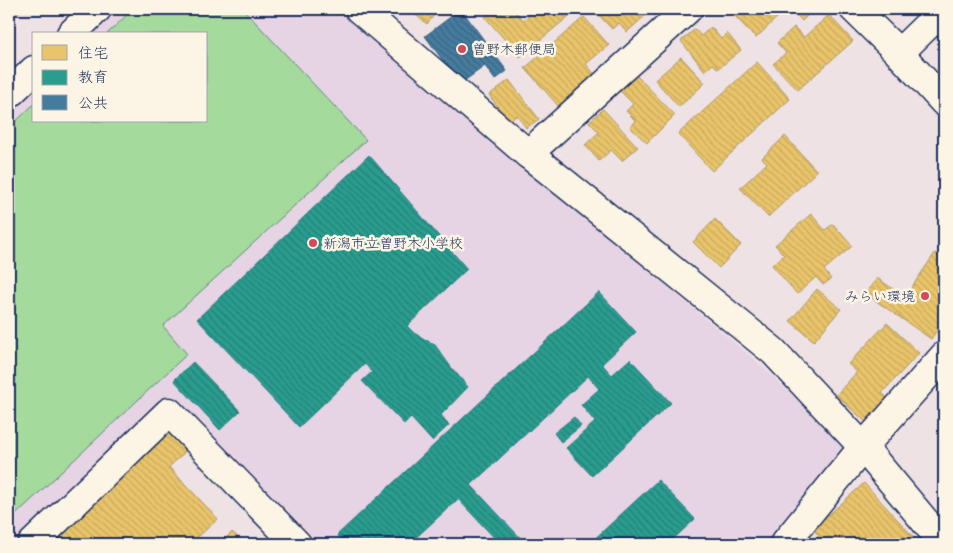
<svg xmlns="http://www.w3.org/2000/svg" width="953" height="553" font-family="Pangolin,'Klee One',sans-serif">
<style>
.built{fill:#e6d4e4}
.green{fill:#a5da9d;stroke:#60847e}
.homes{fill:url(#homes-back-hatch);stroke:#ab9766}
.schools{fill:url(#schools-back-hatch);stroke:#267c80}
.public{fill:url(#public-back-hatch);stroke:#38648a}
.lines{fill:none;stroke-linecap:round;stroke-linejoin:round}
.street-casing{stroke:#1b2f5e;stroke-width:31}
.street{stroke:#fcf5e5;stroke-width:28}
.poi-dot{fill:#d1495b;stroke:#fcf5e5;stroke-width:2}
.labels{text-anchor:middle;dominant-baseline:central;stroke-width:5;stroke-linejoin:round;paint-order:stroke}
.poi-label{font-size:14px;fill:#1b2f5e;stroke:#fcf5e5;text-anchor:start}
</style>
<defs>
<pattern id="homes-back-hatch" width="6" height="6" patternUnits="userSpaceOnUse" patternTransform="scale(1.25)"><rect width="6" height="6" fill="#e9c46a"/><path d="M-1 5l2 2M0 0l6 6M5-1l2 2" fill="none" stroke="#c7a95e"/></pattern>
<pattern id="schools-back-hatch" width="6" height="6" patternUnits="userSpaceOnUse" patternTransform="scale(1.25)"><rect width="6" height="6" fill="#2a9d8f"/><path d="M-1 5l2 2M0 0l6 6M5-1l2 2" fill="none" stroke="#238078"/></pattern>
<pattern id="public-back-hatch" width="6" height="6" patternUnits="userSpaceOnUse" patternTransform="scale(1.25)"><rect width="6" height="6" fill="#457b9d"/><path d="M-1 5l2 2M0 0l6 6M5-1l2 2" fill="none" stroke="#396583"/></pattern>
</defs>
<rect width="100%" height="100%" fill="#efe2e4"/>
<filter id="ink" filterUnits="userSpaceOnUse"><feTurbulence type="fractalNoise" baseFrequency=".02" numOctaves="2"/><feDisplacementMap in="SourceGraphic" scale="10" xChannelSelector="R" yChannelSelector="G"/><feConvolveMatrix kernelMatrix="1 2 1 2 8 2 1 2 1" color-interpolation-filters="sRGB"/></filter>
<g filter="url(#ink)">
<path class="built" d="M114 9H338L762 366 850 451 767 544H311L171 394 16 544H9V110L34 86V121H206V34H88Z"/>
<path class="green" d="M133 9H243L366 140 163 326 187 354 9 521V128L34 104V121H206V34H107Z"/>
<g class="homes">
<path d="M9 9H22L15 15Z"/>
<path d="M408 9H439L427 24Z"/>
<path d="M495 9H514L523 20 537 9H573L575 11 520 57 485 17Z"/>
<path d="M593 9H641L646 15 627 32 619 23 612 29Z"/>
<path d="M728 9H786L756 38Z"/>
<path d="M795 9H814L802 21 793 11Z"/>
<path d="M829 15 853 41 798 90 773 64 786 53 777 43 794 27 804 37Z"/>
<path d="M584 17 609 45 586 64 596 76 560 108 525 68Z"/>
<path d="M711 27 721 39 727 33 741 50 718 69 713 64 705 71 681 41 695 29 701 36Z"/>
<path d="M681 57 705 83 679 107 655 80Z"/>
<path d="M757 62 790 99 712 171 678 134Z"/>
<path d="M636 75 675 115 647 143 630 127 636 121 626 111 633 104 620 91Z"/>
<path d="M509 80 539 119 526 128 517 115 509 122 489 95Z"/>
<path d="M603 109 638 147 622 161 611 150 599 161 585 145 599 132 589 122Z"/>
<path d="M785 136 817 171 768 217 740 188 767 163 762 158Z"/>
<path d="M811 214 825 230 833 224 852 246 824 270 831 279 823 285 816 277 797 294 772 265 784 255 775 245Z"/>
<path d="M715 219 741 245 719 268 693 242Z"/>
<path d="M935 253 944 259V320L931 339 866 294 877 278 905 297Z"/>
<path d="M817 289 841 309 814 341 790 321Z"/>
<path d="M887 323 919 353 882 393 890 400 868 424 836 395 857 372 848 364Z"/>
<path d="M168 428 188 449 169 467 218 519 190 544H43Z"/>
<path d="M864 483 920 544H810L819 536 813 529Z"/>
<path d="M232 532 239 538 233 544H220Z"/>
</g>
<g class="schools">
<path d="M369 155 467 269 407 326 414 333 435 345 451 367 468 387 441 415 449 425 432 441 411 418 404 424 362 381 372 372 365 364 299 427 197 319Z"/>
<path d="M599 292 636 332 602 364 612 375 630 359 671 403 592 476 566 448 595 422 581 405 599 389 588 376 471 485 526 544H500L458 499 409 544H346L337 535Z"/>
<path d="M193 362 240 411 220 430 174 380Z"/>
<path d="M574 417 581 426 561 442 554 433Z"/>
<path d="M658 480 695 519 668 544H589Z"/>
</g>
<path class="public" d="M461 9 507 71 495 80 485 66 460 84 425 36Z"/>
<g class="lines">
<g class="street-casing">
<g id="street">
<path d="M359 9 528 154 566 184 773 351 863 447 944 544"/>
<path d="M854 9 899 53 944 102"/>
<path d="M71 34 97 9"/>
<path d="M899 53 944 9"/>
<path d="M9 94 34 70"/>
<path d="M528 154 688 9"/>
<path d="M32 544 169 412 297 544"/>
<path d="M784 544 863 447 944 356"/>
</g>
</g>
<use href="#street" class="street"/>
</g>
</g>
<g class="poi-dot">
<circle cx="462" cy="49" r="5"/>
<circle cx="313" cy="243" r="5"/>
<circle cx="925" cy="296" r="5"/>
</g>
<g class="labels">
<g class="poi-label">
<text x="472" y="49">曽野木郵便局</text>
<text x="323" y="243">新潟市立曽野木小学校</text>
<text x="915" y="296" text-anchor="end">みらい環境</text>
</g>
</g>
<rect width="953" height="553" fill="none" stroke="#fcf5e5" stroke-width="30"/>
<rect x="15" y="15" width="923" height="523" fill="none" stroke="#1b2f5e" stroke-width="2" filter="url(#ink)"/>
<rect x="32" y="32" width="175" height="90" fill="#fcf5e5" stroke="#a2a6af"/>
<rect x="42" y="45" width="25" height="15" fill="#e9c46a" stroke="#a2a6af"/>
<text x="78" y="58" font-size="15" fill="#1b2f5e">住宅</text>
<rect x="42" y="70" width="25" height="15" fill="#2a9d8f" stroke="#a2a6af"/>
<text x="78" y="82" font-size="15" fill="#1b2f5e">教育</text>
<rect x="42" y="95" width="25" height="15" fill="#457b9d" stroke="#a2a6af"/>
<text x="78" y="108" font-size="15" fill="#1b2f5e">公共</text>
</svg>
